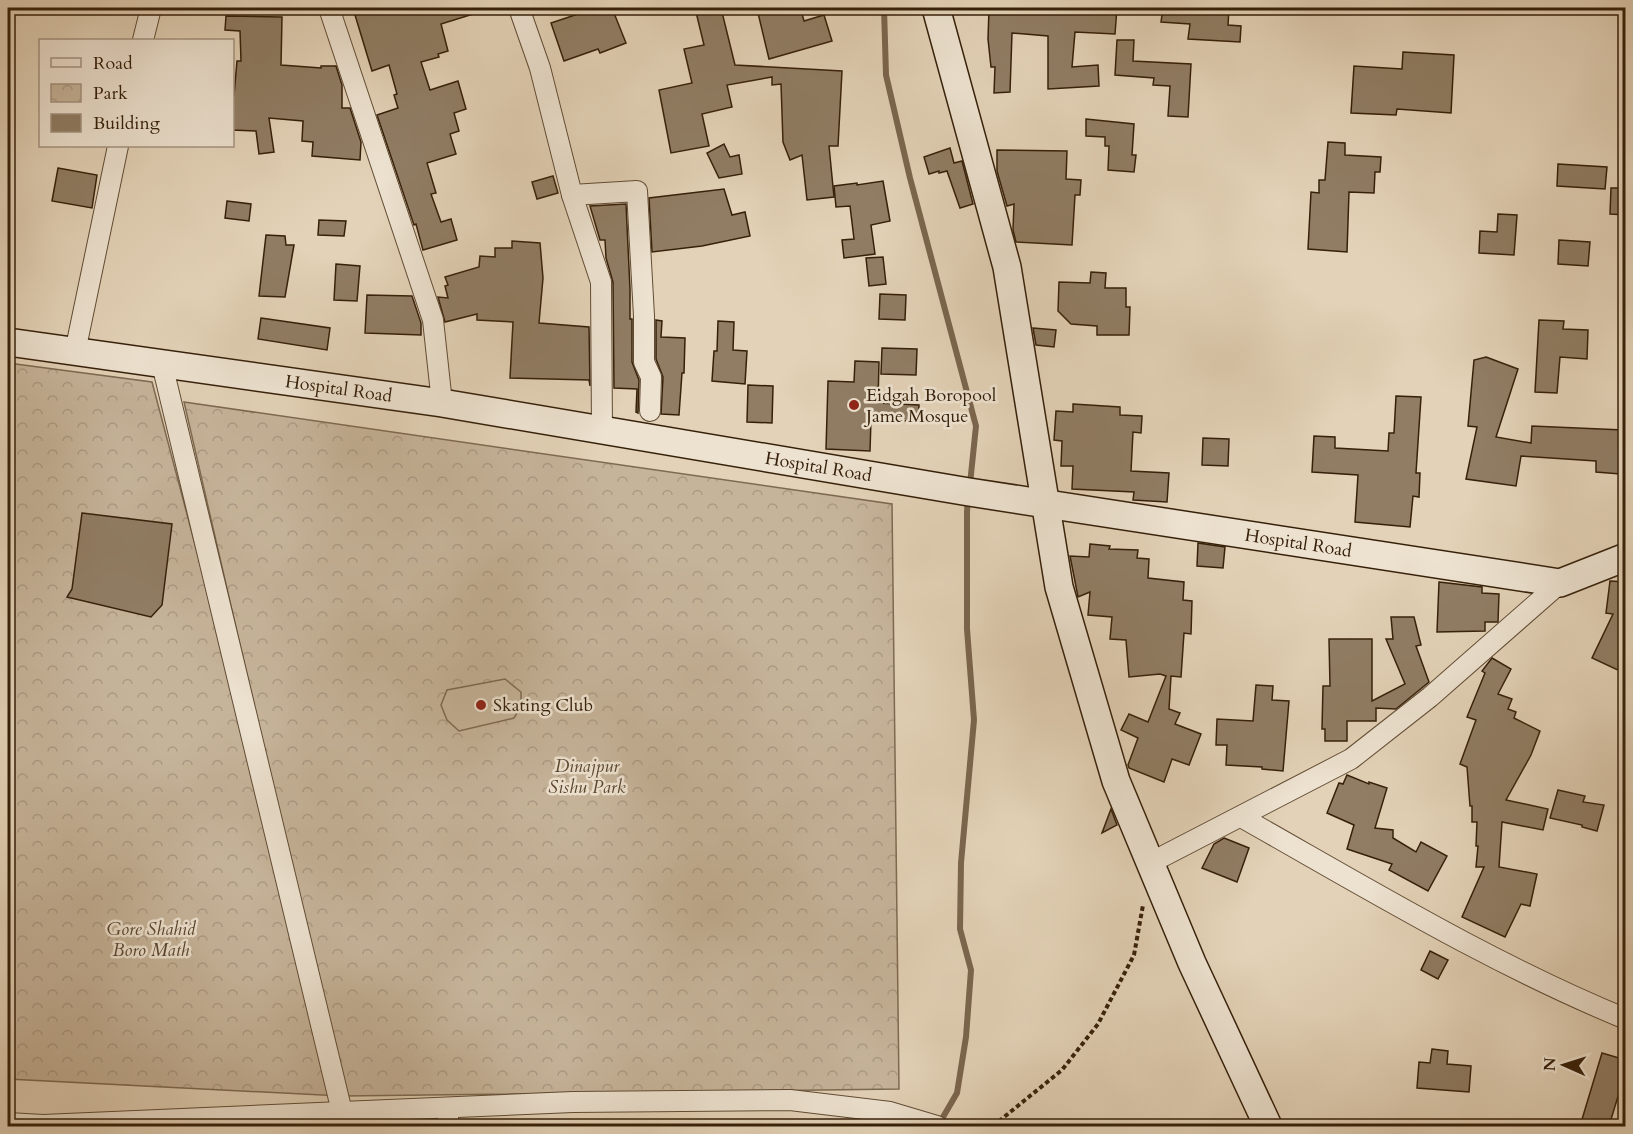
<svg xmlns="http://www.w3.org/2000/svg" width="1633" height="1134" font-family="Cardo,serif">
<style>
.park{fill:url(#park-crowns);stroke:#7e6a52;stroke-width:1.5}
.pitch{fill:#c6b49a;stroke:#7e6a52;stroke-width:1.5}
.lines{fill:none;stroke-linecap:round;stroke-linejoin:round}
.stream{stroke:#7a664e;stroke-width:6}
.building{fill:#907d64;stroke:#36200a;stroke-width:1.5}
.street-casing{stroke:#614c35;stroke-width:22}
.secondary-casing{stroke:#36200a;stroke-width:30}
.path{stroke:#36200a;stroke-width:4;stroke-dasharray:4.5 3;stroke-linecap:butt}
.street{stroke:#ede2d0;stroke-width:20}
.secondary{stroke:#ede2d0;stroke-width:27}
.poi-dot{fill:#8f2418;stroke:#ede2d0;stroke-width:2}
.labels{text-anchor:middle;dominant-baseline:central;stroke-width:5;stroke-linejoin:round;paint-order:stroke}
.street-label{font-size:18px;fill:#36200a;stroke:#ede2d0}
.poi-label{font-size:18px;fill:#36200a;stroke:#ede2d0;text-anchor:start}
.park-label{font-size:18px;font-style:italic;fill:#5a452e;stroke:#ede2d0}
</style>
<defs>
<pattern id="park-crowns" width="20" height="18" patternUnits="userSpaceOnUse" patternTransform="scale(1.5)"><rect width="20" height="18" fill="#c6b49a"/><path d="M2 6a3 3 0 1 1 6 0M12 15a3 3 0 1 1 6 0" fill="none" stroke="#ab9a83"/></pattern>
</defs>
<rect width="100%" height="100%" fill="#e3d2b7"/>
<filter id="stains"><feTurbulence type="fractalNoise" baseFrequency=".00333" numOctaves="4"/><feColorMatrix values="0 0 0 0 .2 0 0 0 0 .09 0 0 0 0 .02 0 0 0 .5 -.17"/></filter>
<radialGradient id="worn" r=".72"><stop offset=".6" stop-color="#630" stop-opacity="0"/><stop offset="1" stop-color="#630" stop-opacity=".3"/></radialGradient>
<g class="park">
<path d="M8 363 152 382 341 1096 8 1079Z"/>
<path d="M184 402 892 504 899 1089 344 1096Z"/>
</g>
<path class="pitch" d="M505 679 521 692V706L514 718 459 731 447 720 441 705 447 690Z"/>
<g class="lines">
<g class="stream">
<path d="M884 8 886 75 910 178 976 426 970 484"/>
<path d="M939 1124 957 1093 966 1037 971 970 960 929 961 863 974 720 967 629V512L968 497"/>
</g>
</g>
<g class="building">
<path d="M378 8H483V11L441 24 448 51 438 54 439 57 421 62 430 90 458 81 466 109 454 113 459 131 450 134 456 154 427 163 436 193 431 194 441 222 451 219 457 240 423 250 416 224 414 225 377 115 398 108 394 95 397 94 389 65 372 71 355 15Z"/>
<path d="M582 8H612L626 43 600 53 598 49 564 61 551 23 584 12Z"/>
<path d="M695 8H721L735 65 842 71 838 146H829L834 197 807 200 802 155 790 160 783 142 781 84 772 85V77L727 85 732 107 702 114 709 146 671 153 659 90 692 83 684 49 704 45Z"/>
<path d="M778 8H783L785 14 801 10 804 21 824 15 832 41 769 59 758 13Z"/>
<path d="M1074 8H1117L1115 34 1075 32 1072 67 1098 65 1099 86 1048 89V36L1012 33 1010 92 994 93 995 67H991L988 39 989 9 1073 14Z"/>
<path d="M1163 8H1229L1228 25 1241 26 1240 42 1188 39 1190 24 1161 22Z"/>
<path d="M226 16 282 17 281 65 321 68V66H336L342 85V108H350L361 142 360 160 312 156 313 142 302 141 303 121 269 118 274 152 259 154 256 131 232 130V95H234L237 61H241L240 31 225 30Z"/>
<path d="M1117 40H1134L1133 61 1191 64 1188 117 1168 116 1170 86 1153 85 1154 78 1115 75Z"/>
<path d="M1403 52 1454 55 1451 113 1397 109 1396 115 1351 113 1354 66 1402 69Z"/>
<path d="M1086 119 1134 124 1132 155H1136L1134 172 1108 170 1109 146H1105V137L1086 136Z"/>
<path d="M1328 142 1345 143V155L1381 157 1380 172H1375L1374 193 1349 192 1347 252 1308 249 1311 192 1319 193V180H1325Z"/>
<path d="M724 144 730 157 739 155 742 174 719 178 707 153Z"/>
<path d="M950 148 954 163 962 161 973 204 960 208 947 171 939 173V171L929 174 924 157Z"/>
<path d="M997 150 1067 151 1066 179 1081 180 1080 195H1075L1072 245 1016 242 1013 230 1014 204 1007 206 997 171Z"/>
<path d="M1558 164 1607 167 1605 189 1557 186Z"/>
<path d="M58 168 97 175 92 208 52 201Z"/>
<path d="M553 176 558 193 537 199 532 182Z"/>
<path d="M883 181 890 221 871 225 875 254 844 258 842 240 854 239 850 206 836 207 834 186 857 183V185Z"/>
<path d="M1611 188H1626V215L1610 214Z"/>
<path d="M724 189 732 215 745 212 750 236 702 246 652 252 649 198Z"/>
<path d="M227 201 251 204 249 221 225 218Z"/>
<path d="M626 204 630 289V319H632V362L639 380 638 413 636 412 637 389 614 388 613 282 606 258 605 240H600L590 206Z"/>
<path d="M1498 214 1517 215 1514 255 1479 253 1480 231 1497 232Z"/>
<path d="M319 220 346 221 344 236 318 235Z"/>
<path d="M266 235 285 236 286 245H294L285 297 259 296Z"/>
<path d="M1559 240 1590 242 1588 266 1558 264Z"/>
<path d="M512 241 540 243 543 278 539 323 589 327 590 386 589 380 510 378 513 322 477 320V314L445 322 438 297 448 298 445 286 448 285 445 277 479 267 480 256 495 257V248H512Z"/>
<path d="M883 257 886 284 869 286 866 258Z"/>
<path d="M336 264 360 266 357 301 334 300Z"/>
<path d="M1091 272 1106 273 1105 288H1126V307H1130L1129 335H1097V326L1071 324 1058 311 1059 282 1090 283Z"/>
<path d="M880 294 906 295 905 320 879 319Z"/>
<path d="M367 295 412 296 421 323V335L365 333Z"/>
<path d="M261 318 330 328 327 350 258 339Z"/>
<path d="M656 320 662 321 661 337 685 338 684 373H682L679 415 661 414 663 377 656 359Z"/>
<path d="M1539 320 1564 321 1563 329 1588 330 1587 359 1560 357 1557 393 1535 392Z"/>
<path d="M718 321 734 322 733 350 747 351 745 384 712 381 714 351H717Z"/>
<path d="M1033 328 1056 330 1054 347 1036 345Z"/>
<path d="M882 348 917 349 916 375 881 374Z"/>
<path d="M1486 357 1518 369 1496 437 1531 443 1532 426 1623 430 1620 474 1596 472V461L1521 456 1516 486 1466 479 1477 427 1468 426 1474 360Z"/>
<path d="M855 361 879 362 878 403 919 405 918 421 871 420 870 451 826 449 828 381 854 382Z"/>
<path d="M748 385 773 386 772 423 747 422Z"/>
<path d="M1396 396 1421 397 1416 473H1420L1419 497 1413 496 1410 527 1355 522 1358 475 1312 472 1314 436 1335 437V448L1388 451 1389 433H1394Z"/>
<path d="M1073 404 1120 407V415L1142 416 1141 433 1133 432 1131 471 1169 473 1167 502 1133 500 1134 492 1072 489 1073 466H1061L1062 441 1054 440 1056 411 1073 412Z"/>
<path d="M1203 438 1229 439 1228 466 1202 465Z"/>
<path d="M82 513 172 524 162 605 151 617 67 597 72 589Z"/>
<path d="M1198 543 1225 547 1223 568 1197 566Z"/>
<path d="M1090 544 1110 546 1109 549 1138 550 1137 558 1149 559 1148 578 1184 582 1183 600 1192 601 1191 634 1184 633 1181 677 1171 676 1169 709 1180 713 1175 724 1201 734 1189 765 1172 759 1164 782 1129 768 1128 765 1138 738 1121 730 1129 714 1148 722 1166 676 1160 674 1129 677 1126 640 1110 639 1112 617 1088 615 1090 592 1078 597 1070 556 1089 557Z"/>
<path d="M1610 581 1626 582V659L1620 671 1592 658 1613 614 1606 613Z"/>
<path d="M1439 582 1482 587V593L1499 594 1498 622H1485V631L1437 632Z"/>
<path d="M1391 617H1414L1421 645 1416 646 1429 682 1396 709 1376 708V721H1347V741H1325V729H1322L1323 686H1330L1329 639H1372V701L1405 684 1386 639H1393Z"/>
<path d="M1492 658 1511 669 1498 694 1512 699 1508 709 1516 712 1514 718 1540 731 1531 755 1506 800 1548 809 1543 830 1502 822 1499 867 1537 874 1530 906 1521 904 1505 937 1462 917 1484 867H1476L1478 846H1476L1477 822H1472V806H1470L1467 767 1460 764 1476 720 1467 717 1485 673 1482 671Z"/>
<path d="M1256 685 1273 686 1272 700 1289 701 1283 771 1262 769V767L1226 765 1227 745H1216L1217 719 1253 721Z"/>
<path d="M1347 775 1369 784V782L1387 788 1375 828 1393 830V838L1416 852 1421 842 1447 856 1428 891 1389 870 1392 864 1347 849 1354 825 1327 813 1339 783 1343 784Z"/>
<path d="M1558 790 1585 796 1583 802 1604 805 1597 831 1582 827V825L1550 818Z"/>
<path d="M1111 809 1117 825 1102 833Z"/>
<path d="M1224 838 1249 848 1237 882 1202 868 1214 844Z"/>
<path d="M1430 951 1448 960 1438 979 1421 970Z"/>
<path d="M1432 1049 1448 1051 1447 1064 1471 1066 1469 1092 1417 1088 1419 1062 1430 1063Z"/>
<path d="M1602 1053 1626 1060V1081L1623 1080 1609 1126H1580Z"/>
</g>
<g class="lines">
<g class="street-casing">
<g id="street">
<path d="M329 8 433 320 442 403"/>
<path d="M519 8 540 68 572 195 601 282 602 431"/>
<path d="M143 40 151 8"/>
<path d="M572 195 637 191 644 316V362L651 377 650 411"/>
<path d="M75 352 118 146"/>
<path d="M162 364 342 1112"/>
<path d="M1241 817C1367 888 1492 964 1626 1019"/>
<path d="M1150 863 1351 759 1430 697 1560 583"/>
<path d="M8 1123 43 1125 573 1102 790 1100 890 1112 937 1126"/>
<path d="M448 1126V1108"/>
</g>
</g>
<g class="secondary-casing">
<g id="secondary">
<path d="M936 8 1007 267 1059 587 1116 781 1192 963 1268 1126"/>
<path id="s1" d="M8 342 442 403 969 492 1560 583 1626 557"/>
</g>
</g>
<path class="path" d="M993 1126 1062 1070 1098 1024 1134 955 1143 905"/>
<use href="#street" class="street"/>
<use href="#secondary" class="secondary"/>
</g>
<g class="poi-dot">
<circle cx="854" cy="405" r="6"/>
<circle cx="481" cy="705" r="6"/>
</g>
<g class="labels">
<g class="street-label">
<text stroke="none"><textPath href="#s1" startOffset="334">Hospital Road</textPath></text>
<text stroke="none"><textPath href="#s1" startOffset="820">Hospital Road</textPath></text>
<text stroke="none"><textPath href="#s1" startOffset="1306">Hospital Road</textPath></text>
</g>
<g class="poi-label">
<text x="866" y="395">Eidgah Boropool<tspan x="866" dy="21">Jame Mosque</tspan></text>
<text x="493" y="705">Skating Club</text>
</g>
<g class="park-label">
<text x="587" y="766">Dinajpur<tspan x="587" dy="21">Sishu Park</tspan></text>
<text x="151" y="929">Gore Shahid<tspan x="151" dy="21">Boro Math</tspan></text>
</g>
</g>
<rect width="1633" height="1134" fill="none" stroke="#e3d2b7" stroke-width="30"/>
<rect x="9" y="9" width="1615" height="1116" fill="none" stroke="#36200a" stroke-width="3"/>
<rect x="15" y="15" width="1603" height="1104" fill="none" stroke="#36200a" stroke-width="1.5"/>
<rect x="39" y="39" width="195" height="108" fill="#ede2d0" stroke="#a49481" stroke-width="1.5"/>
<rect x="51" y="58" width="30" height="9" fill="#ede2d0" stroke="#a49481" stroke-width="1.5"/>
<text x="93" y="69" font-size="18" fill="#36200a">Road</text>
<rect x="51" y="84" width="30" height="18" fill="url(#park-crowns)" stroke="#a49481" stroke-width="1.5"/>
<text x="93" y="99" font-size="18" fill="#36200a">Park</text>
<rect x="51" y="114" width="30" height="18" fill="#907d64" stroke="#a49481" stroke-width="1.5"/>
<text x="93" y="129" font-size="18" fill="#36200a">Building</text>
<g transform="translate(1564 1065) rotate(273)" stroke="#ede2d0" stroke-width="4.5" paint-order="stroke">
<path d="M0-4.5L10 22L0 15L-10 22Z" fill="#36200a"/>
<text y="-9" font-size="16" font-weight="bold" text-anchor="middle" fill="#36200a">N</text>
</g>
<rect width="100%" height="100%" filter="url(#stains)"/>
<rect width="100%" height="100%" fill="url(#worn)"/>
</svg>
